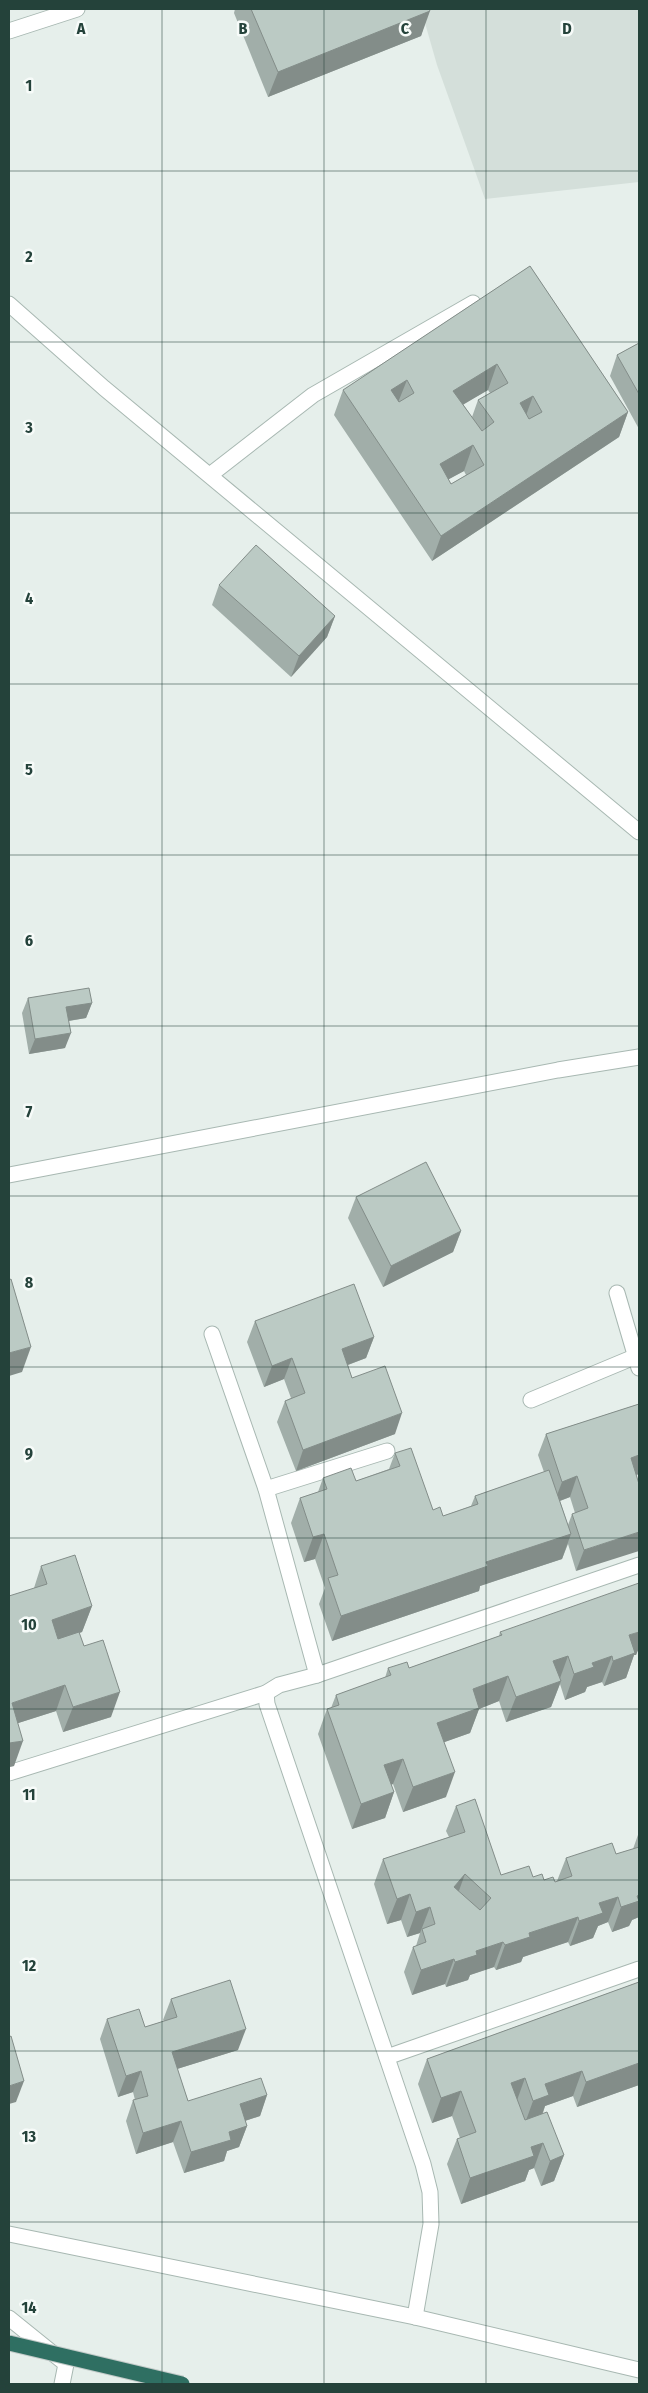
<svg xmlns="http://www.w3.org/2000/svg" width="648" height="2393" font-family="'Fira Sans Condensed',sans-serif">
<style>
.built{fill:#d4dfda}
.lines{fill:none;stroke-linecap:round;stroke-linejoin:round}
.street-casing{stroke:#a8b8b2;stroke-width:17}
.street{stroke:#fff;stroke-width:15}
.highway-bridge-casing{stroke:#c2cac8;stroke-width:17;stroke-linecap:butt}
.highway-bridge{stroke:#2f6f62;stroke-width:15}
.wall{fill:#a1aea9;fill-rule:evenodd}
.shaded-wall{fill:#838d89}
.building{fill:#bbcac4;stroke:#838d89;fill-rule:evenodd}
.grid{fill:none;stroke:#24423a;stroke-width:1;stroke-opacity:0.55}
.grid-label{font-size:16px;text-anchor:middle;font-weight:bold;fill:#24423a;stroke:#f7fbf9;stroke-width:5;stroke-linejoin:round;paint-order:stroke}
</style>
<rect width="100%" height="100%" fill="#e6efeb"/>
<path class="built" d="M421 9H639V182L485 199 437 65Z"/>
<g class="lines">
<g class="street-casing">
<g id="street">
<path d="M9 31 77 9"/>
<path d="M9 304 104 388 639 832"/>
<path d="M210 475 313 395 473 303"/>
<path d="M9 1175 558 1070 639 1057"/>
<path d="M617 1293 639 1368"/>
<path d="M212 1334 266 1489 317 1675"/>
<path d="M531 1400 639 1355"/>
<path d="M266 1489 387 1451"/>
<path d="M266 1693 267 1704 423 2164 430 2192 431 2224 415 2317"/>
<path d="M9 1773 266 1693 279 1685 317 1675 639 1565"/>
<path d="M387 2057 639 1969"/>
<path d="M9 2234 415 2317 639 2370"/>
<path d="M9 2318 66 2364 62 2384"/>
</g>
</g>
<use href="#street" class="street"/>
<g class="highway-bridge-casing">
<path id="highway-bridge" d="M9 2343 182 2384"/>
</g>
<use href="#highway-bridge" class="highway-bridge"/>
</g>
<g class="wall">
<path d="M235 9H429L421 36 268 97 234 13Z"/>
<path d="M530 266 628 412 619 437 432 561 334 415 343 390ZM488 390 490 393 478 400 472 417 463 404ZM464 471 466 475 451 484 448 479Z"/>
<path d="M639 343V429L610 376 617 355Z"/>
<path d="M219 585 335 616 327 637 291 677 212 605Z"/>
<path d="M28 998 92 1003 86 1018 69 1021 65 1048 29 1054 22 1013Z"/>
<path d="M356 1197 461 1231 453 1252 383 1287 348 1218Z"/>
<path d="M255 1321 374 1337 366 1358 348 1365 352 1378 395 1434 296 1471 277 1422 285 1401 291 1398 284 1379 264 1387 247 1342Z"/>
<path d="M639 1404V1474L636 1475 576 1571 568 1544 562 1559 480 1586 479 1591 332 1641 319 1604 325 1588 315 1559 304 1562 291 1523 300 1498 318 1492 323 1478 356 1481 389 1469 395 1453 433 1510 443 1516 471 1506 475 1496 544 1472 538 1455 546 1434ZM570 1497 575 1513 572 1514 568 1525 560 1501Z"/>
<path d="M41 1566 92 1606 82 1632 79 1633 111 1717 63 1732 56 1711 18 1723 14 1766 9 1767 34 1588Z"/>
<path d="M500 1632 638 1649 636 1655H634L626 1678 604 1686 602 1682 587 1687 585 1692 565 1700 560 1684 551 1707 506 1722 499 1701 479 1709 470 1733 444 1742 446 1797 403 1812 393 1784 391 1785 394 1792 385 1818 352 1829 318 1734 327 1709 331 1708 336 1695 385 1678 388 1668H409L499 1636Z"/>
<path d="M456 1806 501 1875 533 1877 555 1882 557 1881 566 1858 616 1854 633 1849 639 1832V1917L632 1920 629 1926 612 1932 608 1922 598 1926 593 1938 570 1946 568 1942 523 1957 521 1962 496 1970 494 1967 470 1975 468 1980 446 1987 445 1984 412 1995 404 1972 413 1947 416 1946 420 1933 407 1937 401 1920 387 1924 374 1884 383 1859 449 1837 446 1831Z"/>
<path d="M639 1982V2085L577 2107 573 2096 545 2106 543 2113 564 2155 554 2181 541 2186 534 2168 529 2170 525 2181 461 2204 447 2164 457 2139 460 2138 452 2116 432 2123 418 2084 427 2059Z"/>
<path d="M171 1999 238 2050 177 2069 188 2101 267 2095 260 2116 245 2121 247 2126 239 2147 227 2151 224 2161 184 2173 173 2142 136 2154 126 2121 133 2100H135L133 2092 118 2097 100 2039 107 2019 145 2027 164 2021 163 2020Z"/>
</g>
<g class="shaded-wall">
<path d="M430 11 421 36 268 97 278 72Z"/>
<path d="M497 364 488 390 444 416 453 391Z"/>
<path d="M407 380 397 405 391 390Z"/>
<path d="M533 396 524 421 520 403Z"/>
<path d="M628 412 619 437 432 561 441 536Z"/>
<path d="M473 445 464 471 431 489 440 464Z"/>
<path d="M335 616 327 637 291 677 299 656Z"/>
<path d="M92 1003 86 1018 61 1022 66 1007Z"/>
<path d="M71 1033 65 1048 29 1054 35 1039Z"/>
<path d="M461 1231 453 1252 383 1287 391 1266Z"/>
<path d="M374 1337 366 1358 334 1370 342 1349Z"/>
<path d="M31 1347 22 1372 9 1376V1353Z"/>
<path d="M292 1358 284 1379 264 1387 272 1366Z"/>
<path d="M402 1413 395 1434 296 1471 303 1450Z"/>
<path d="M639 1455V1474L623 1479 631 1458Z"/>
<path d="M577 1476 570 1497 554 1503 562 1482Z"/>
<path d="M639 1532V1551L576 1571 584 1550Z"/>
<path d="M324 1534 315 1559 304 1562 313 1537Z"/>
<path d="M571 1534 562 1559 480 1586 479 1591 332 1641 341 1616 486 1562Z"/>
<path d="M92 1606 82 1632 42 1645 52 1620Z"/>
<path d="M639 1632V1648L636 1655H634L626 1678 604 1686 613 1661 629 1635Z"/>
<path d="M568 1656 559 1681 553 1661Z"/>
<path d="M612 1656 602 1682 587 1687 585 1692 565 1700 574 1674 592 1663Z"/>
<path d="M508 1676 499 1701 479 1709 470 1733 428 1748 437 1723 473 1689Z"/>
<path d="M561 1681 551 1707 506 1722 516 1697Z"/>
<path d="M65 1685 56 1711 9 1726 12 1703Z"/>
<path d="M120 1692 111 1717 63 1732 73 1707Z"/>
<path d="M23 1741 14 1766 9 1767V1743Z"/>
<path d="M403 1759 393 1784 375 1790 384 1765Z"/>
<path d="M455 1772 446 1797 403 1812 413 1787Z"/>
<path d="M394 1792 385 1818 352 1829 361 1804Z"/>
<path d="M465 1874 456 1899 454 1887Z"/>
<path d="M410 1894 401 1920 387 1924 397 1899Z"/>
<path d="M639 1895V1917L632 1920 629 1926 612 1932 621 1907Z"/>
<path d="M618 1897 608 1922 598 1926 593 1938 570 1946 579 1921 599 1903Z"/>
<path d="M430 1907 420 1933 407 1937 416 1912Z"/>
<path d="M578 1917 568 1942 523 1957 521 1962 496 1970 505 1945 529 1933Z"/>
<path d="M503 1942 494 1967 470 1975 468 1980 446 1987 455 1962 476 1951Z"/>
<path d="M454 1959 445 1984 412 1995 421 1970Z"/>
<path d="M246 2029 238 2050 164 2073 172 2052Z"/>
<path d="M639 2063V2085L577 2107 586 2082Z"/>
<path d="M141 2071 133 2092 118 2097 126 2076Z"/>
<path d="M582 2071 573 2096 545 2106 540 2120 524 2126 533 2101 545 2084Z"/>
<path d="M525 2078 516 2103 511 2083Z"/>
<path d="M24 2081 16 2102 9 2104V2086Z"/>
<path d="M461 2091 452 2116 432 2123 441 2098Z"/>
<path d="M267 2095 260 2116 232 2125 240 2104Z"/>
<path d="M181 2121 173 2142 136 2154 143 2133Z"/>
<path d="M247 2126 239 2147 227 2151 224 2161 184 2173 191 2152 229 2132Z"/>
<path d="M543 2143 534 2168 529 2170 525 2181 461 2204 470 2178 531 2147Z"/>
<path d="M564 2155 554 2181 541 2186 550 2161Z"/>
</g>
<g class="building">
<path d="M251 9H429L430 11 278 72Z"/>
<path d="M530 266 628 412 441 536 343 390ZM497 364 508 383 478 400 494 422 482 431 453 391ZM407 380 414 393 399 402 391 390ZM533 396 542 412 529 419 520 403ZM473 445 484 465 451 484 440 464Z"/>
<path d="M639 343V394L617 355Z"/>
<path d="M256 545 335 616 299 656 219 585Z"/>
<path d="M89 988 92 1003 66 1007 71 1033 35 1039 28 998Z"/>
<path d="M426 1162 461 1231 391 1266 356 1197Z"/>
<path d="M11 1279 31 1347 9 1353V1280Z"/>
<path d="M354 1284 374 1337 342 1349 352 1378 385 1366 402 1413 303 1450 285 1401 305 1393 292 1358 272 1366 255 1321Z"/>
<path d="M639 1404V1455L631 1458 639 1484V1532L584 1550 572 1514 588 1508 577 1476 562 1482 546 1434Z"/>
<path d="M411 1448 433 1510 440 1507 443 1516 478 1504 475 1496 549 1470 571 1534 486 1562 488 1566 341 1616 328 1578 338 1575 324 1534 313 1537 300 1498 327 1489 323 1478 351 1468 356 1481 400 1466 395 1453Z"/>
<path d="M75 1555 92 1606 52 1620 58 1639 79 1632 84 1646 103 1640 120 1692 73 1707 65 1685 12 1703 23 1741 9 1743V1596L47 1584 41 1566Z"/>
<path d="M639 1583V1632L629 1635 635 1653 613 1661 612 1656 592 1663 594 1667 574 1674 568 1656 553 1661 561 1681 516 1697 508 1676 473 1689 479 1708 437 1723 455 1772 413 1787 403 1759 384 1765 394 1792 361 1804 327 1709 339 1705 336 1695 391 1675 388 1668 407 1662 409 1668 502 1635 500 1632Z"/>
<path d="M475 1799 501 1875 529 1866 533 1877 542 1874 544 1880 553 1877 555 1882 572 1876 566 1858 612 1843 616 1854 639 1847V1895L637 1896 639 1901 621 1907 618 1897 599 1903 603 1913 579 1921 578 1917 529 1933 530 1937 505 1945 503 1942 476 1951 477 1955 455 1962 454 1959 421 1970 413 1947 426 1942 422 1929 435 1924 430 1907 416 1912 410 1894 397 1899 383 1859 465 1832 456 1806ZM465 1874 491 1898 480 1910 454 1887Z"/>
<path d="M230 1980 246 2029 172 2052 188 2101 261 2078 267 2095 240 2104 247 2126 229 2132 231 2140 191 2152 181 2121 143 2133 133 2100 148 2096 141 2071 126 2076 107 2019 139 2009 145 2027 177 2017 171 1999Z"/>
<path d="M639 1982V2063L586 2082 582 2071 545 2084 549 2095 533 2101 525 2078 511 2083 525 2120 547 2112 564 2155 550 2161 543 2143 531 2147 534 2156 470 2178 457 2139 476 2132 461 2091 441 2098 427 2059Z"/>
<path d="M11 2036 24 2081 9 2086V2037Z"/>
</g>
<path class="grid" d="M162 9V2384M324 9V2384M486 9V2384M9 171H639M9 342H639M9 513H639M9 684H639M9 855H639M9 1026H639M9 1196H639M9 1367H639M9 1538H639M9 1709H639M9 1880H639M9 2051H639M9 2222H639"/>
<g class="grid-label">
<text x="81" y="34">A</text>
<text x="243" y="34">B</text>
<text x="405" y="34">C</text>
<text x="567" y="34">D</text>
<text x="29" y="91">1</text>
<text x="29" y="262">2</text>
<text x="29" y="433">3</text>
<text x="29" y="604">4</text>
<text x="29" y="775">5</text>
<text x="29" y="946">6</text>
<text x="29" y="1117">7</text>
<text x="29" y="1288">8</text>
<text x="29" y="1459">9</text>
<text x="29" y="1630">10</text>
<text x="29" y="1800">11</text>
<text x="29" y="1971">12</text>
<text x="29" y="2142">13</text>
<text x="29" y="2313">14</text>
</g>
<rect width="648" height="2393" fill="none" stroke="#24423a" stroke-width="20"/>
</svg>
